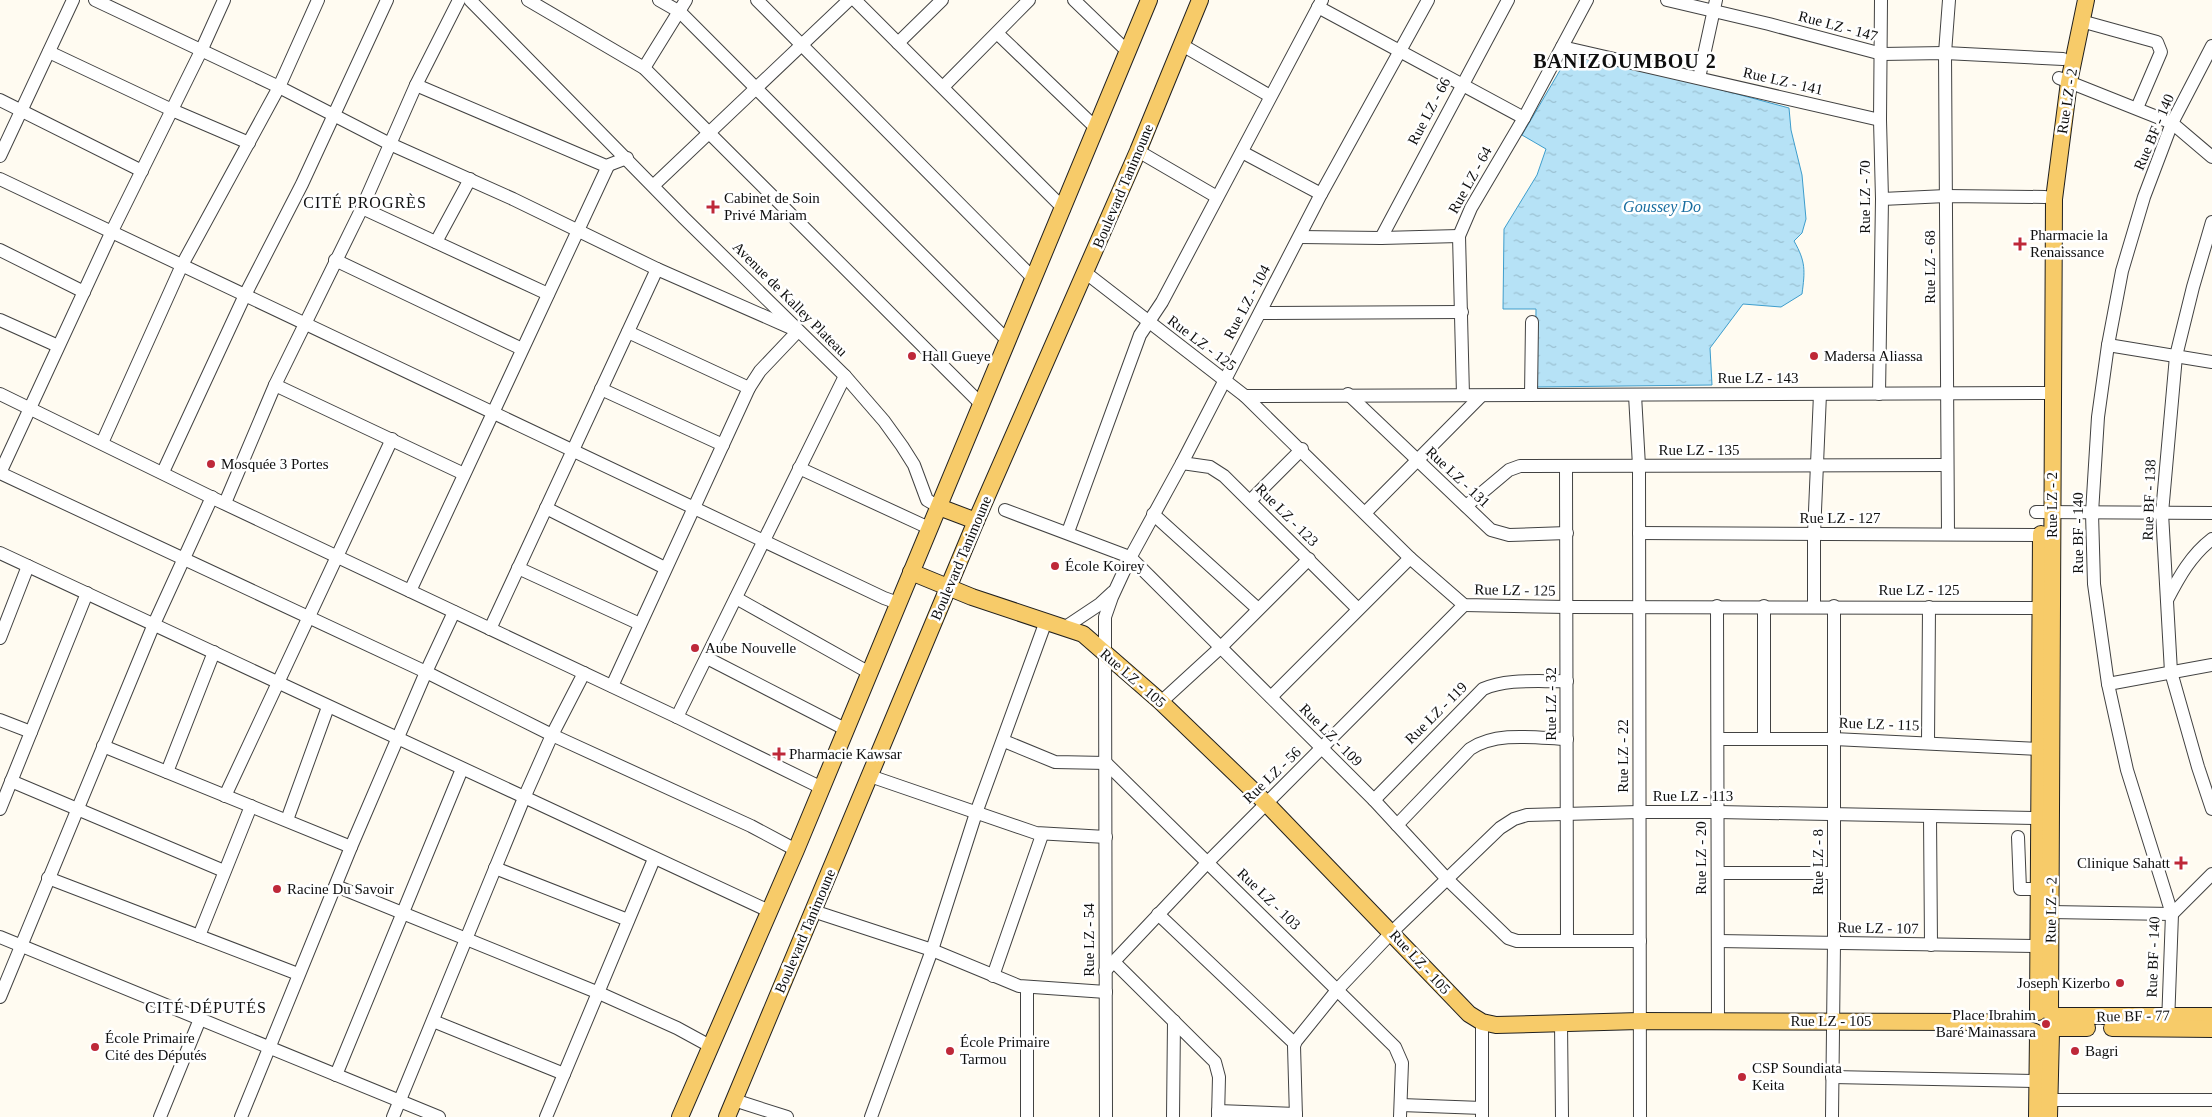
<svg xmlns="http://www.w3.org/2000/svg" width="2212" height="1117" font-family="Georgia,serif">
<style>
.water{fill:url(#water-ripples);stroke:#3e9dcc}
.lines{fill:none;stroke-linecap:round;stroke-linejoin:round}
.minor-casing{stroke:#424242;stroke-width:14}
.major-casing{stroke:#202020;stroke-width:18}
.minor{stroke:#fff;stroke-width:12}
.major{stroke:#f7cb69;stroke-width:16}
.poi-dot{fill:#be2839;stroke:#fff;stroke-width:2}
.labels{text-anchor:middle;dominant-baseline:central;stroke-width:5;stroke-linejoin:round;paint-order:stroke}
.street-label{font-size:15px;fill:#0f0f0f;stroke:#fff}
.poi-label{font-size:15px;fill:#0f0f0f;stroke:#fff;text-anchor:start}
.neighbourhood-label{font-size:16px;letter-spacing:1px;fill:#0f0f0f;stroke:#fff}
.water-label{font-size:16px;font-style:italic;fill:#196ea0;stroke:#fff}
.district-label{font-size:20px;font-weight:bold;letter-spacing:1px;fill:#0f0f0f;stroke:#fff}
</style>
<defs>
<pattern id="water-ripples" width="26" height="14" patternUnits="userSpaceOnUse" patternTransform="scale(1.25)"><rect width="26" height="14" fill="#b6e2f6"/><path d="M2 4q2-2 4 0t4 0M15 11q2-2 4 0t4 0" fill="none" stroke="#9bc1d2"/></pattern>
</defs>
<rect width="100%" height="100%" fill="#fffbf1"/>
<path class="water" d="M1569 55 1625 64 1789 108 1791 130 1802 175 1806 219 1802 233 1794 241C1806 262 1805 271 1802 294L1781 307 1743 304 1710 348 1712 385 1535 387 1536 309H1503L1504 229 1537 175 1546 149 1522 135Z"/>
<g class="lines">
<g class="minor-casing">
<g id="minor">
<path d="M95 0 279 87 390 144 513 199 657 269 798 331 760 371 749 388 612 686"/>
<path d="M470 0 684 218 845 376 884 421 902 446 914 465 927 500 939 507"/>
<path d="M528 0 644 68 981 404"/>
<path d="M659 0 680 12 1007 340"/>
<path d="M757 0 1034 279"/>
<path d="M855 0 1064 209"/>
<path d="M1074 0 1127 51"/>
<path d="M1667 0 1769 24 1882 54 1945 53 2063 59"/>
<path d="M1318 7 1524 118"/>
<path d="M2081 21 2157 42 2161 52 2137 108"/>
<path d="M998 34 1096 128"/>
<path d="M898 43 942 0"/>
<path d="M1182 45 1270 96"/>
<path d="M1562 47 1880 120"/>
<path d="M49 52 172 110 249 143"/>
<path d="M644 68 686 0"/>
<path d="M1699 78 1716 0"/>
<path d="M2059 78 2172 123 2212 157"/>
<path d="M416 85 606 166 627 158"/>
<path d="M943 87 1029 0"/>
<path d="M0 100 142 171"/>
<path d="M1138 151 1217 197"/>
<path d="M1242 152 1321 194"/>
<path d="M0 156 73 0"/>
<path d="M0 179 884 598 898 603"/>
<path d="M654 185 849 0"/>
<path d="M1882 199 1946 196 2045 197"/>
<path d="M362 208 548 294"/>
<path d="M2212 222 2193 287 2176 356 2162 513 2171 672 2198 767 2212 809"/>
<path d="M1300 237 1381 238 1459 236"/>
<path d="M1381 238 1508 0"/>
<path d="M436 242 470 179"/>
<path d="M0 250 84 292"/>
<path d="M335 260 522 349"/>
<path d="M1086 273 1245 396 1410 558 1464 605 1567 607 2039 608"/>
<path d="M1260 313 1462 312"/>
<path d="M0 320 58 346"/>
<path d="M628 332 749 388"/>
<path d="M2108 345 2212 362"/>
<path d="M275 385 464 474"/>
<path d="M601 389 723 445"/>
<path d="M0 394 219 501 677 717 820 787"/>
<path d="M1348 394 1491 530 1509 535 1567 533"/>
<path d="M1879 394 1882 199 1880 120 1881 0"/>
<path d="M1463 395 1459 236 1471 208 1524 118 1587 0"/>
<path d="M1531 395 1532 322"/>
<path d="M1635 395 1639 466 1640 1117"/>
<path d="M1245 396 2052 393"/>
<path d="M102 443 182 265 279 87 318 0"/>
<path d="M1182 463 1210 467 1224 476 1358 609"/>
<path d="M1566 466 1567 941"/>
<path d="M799 468 929 528"/>
<path d="M163 472 245 295 302 184 387 0"/>
<path d="M0 473 426 672 552 735 751 826 796 850"/>
<path d="M0 473 112 231 201 51 224 0"/>
<path d="M1250 501 1302 449"/>
<path d="M225 503 275 385 362 208 416 85 459 0"/>
<path d="M1466 506 1509 470 1520 466 1947 465"/>
<path d="M546 508 665 568"/>
<path d="M1005 510 1127 556 1134 561 1374 800 1447 879 1508 938 1517 941H1640"/>
<path d="M1366 512 1481 396"/>
<path d="M2036 512 2212 513"/>
<path d="M1153 514 1258 609"/>
<path d="M1068 532 1140 335 1162 302 1322 0"/>
<path d="M1639 533 2041 535"/>
<path d="M1948 534 1945 53 1949 0"/>
<path d="M0 553 769 911"/>
<path d="M518 568 640 624"/>
<path d="M410 591 608 166"/>
<path d="M736 598 868 672"/>
<path d="M2167 600C2179 577 2191 555 2212 539"/>
<path d="M1717 606 1718 1021"/>
<path d="M1814 606V534L1820 394"/>
<path d="M1064 628 1100 604 1113 592"/>
<path d="M490 629 657 269"/>
<path d="M0 638 28 566"/>
<path d="M707 658 845 729"/>
<path d="M2108 684 2212 665"/>
<path d="M1271 697 1410 558"/>
<path d="M1161 702 1221 647 1309 559"/>
<path d="M677 717 845 376"/>
<path d="M0 720 31 732"/>
<path d="M1718 739H1834L2039 749"/>
<path d="M1764 739V606"/>
<path d="M1004 741 1055 762 1106 763"/>
<path d="M1928 742 1929 607"/>
<path d="M103 746 351 847"/>
<path d="M1106 763 1395 1047 1402 1063 1400 1117"/>
<path d="M167 772 214 652"/>
<path d="M870 776 1036 833 1106 837"/>
<path d="M11 781 224 871"/>
<path d="M225 796 392 439"/>
<path d="M1374 800 1483 689C1508 678 1539 682 1567 681"/>
<path d="M0 809 87 593"/>
<path d="M1930 816 1931 945"/>
<path d="M287 820 328 707"/>
<path d="M1397 825 1470 749C1497 731 1536 738 1567 739"/>
<path d="M2018 837 2020 889H2039"/>
<path d="M495 868 628 920"/>
<path d="M1718 873H1834"/>
<path d="M48 878 298 974"/>
<path d="M336 886 599 993 677 1028 710 1046"/>
<path d="M813 911 932 950 1019 986 1106 992"/>
<path d="M2050 912 2172 914 2212 874"/>
<path d="M1158 914 1294 1043"/>
<path d="M199 936 251 806"/>
<path d="M0 937 439 1117"/>
<path d="M1718 941 2039 946"/>
<path d="M1114 962 1215 1062 1219 1077 1218 1117"/>
<path d="M1105 971 1208 862 1464 605"/>
<path d="M993 976 1042 835"/>
<path d="M0 997 154 624 212 497"/>
<path d="M433 1021 564 1074"/>
<path d="M1482 1022V1117"/>
<path d="M1561 1023 1562 1117"/>
<path d="M2168 1024 2172 914 2127 770 2108 684 2094 584 2092 513 2098 417 2108 345 2122 271 2144 197 2172 123 2212 46"/>
<path d="M336 1075 462 769"/>
<path d="M1832 1077 2038 1081"/>
<path d="M734 1100 787 1117"/>
<path d="M2049 1100H2212"/>
<path d="M1401 1105 1482 1108"/>
<path d="M1218 1111 1296 1114"/>
<path d="M160 1117 200 1019"/>
<path d="M241 1117 351 847 426 672 454 612"/>
<path d="M393 1117 524 798 552 735 584 673"/>
<path d="M546 1117 654 859"/>
<path d="M871 1117 932 950 976 813 1046 621"/>
<path d="M1027 1117V988"/>
<path d="M1106 1117 1105 653V617L1112 597 1130 558 1182 463 1321 194 1428 0"/>
<path d="M1173 1117 1174 1021"/>
<path d="M1296 1117 1294 1046 1296 1041 1338 989 1392 932 1500 828 1514 819 1527 815 1639 812H1718L2039 818"/>
<path d="M1832 1117 1834 943V606"/>
</g>
</g>
<g class="major-casing">
<g id="major">
<path d="M939 507 976 521"/>
<path d="M911 572 972 597 1083 634 1161 702 1266 803 1469 1014 1482 1022 1496 1025 1639 1021 1972 1022 2009 1023 2035 1032"/>
<path d="M2038 1012 2041 534"/>
<path d="M2050 1012 2054 199 2069 82 2086 0"/>
<path d="M2053 1016H2212"/>
<path d="M2055 1028H2087"/>
<path d="M2112 1028 2212 1029"/>
<path d="M680 1117 796 850 1149 0"/>
<path d="M727 1117 976 521 1138 151 1200 0"/>
<path d="M2037 1117 2038 1034"/>
<path d="M2049 1117 2051 1033"/>
</g>
</g>
<use href="#minor" class="minor"/>
<use href="#major" class="major"/>
</g>
<g class="poi-dot">
<path d="M710.5 199.5h5v5h5v5h-5v5h-5v-5h-5v-5h5z"/>
<path d="M2017.5 236.5h5v5h5v5h-5v5h-5v-5h-5v-5h5z"/>
<circle cx="912" cy="356" r="5"/>
<circle cx="1814" cy="356" r="5"/>
<circle cx="211" cy="464" r="5"/>
<circle cx="1055" cy="566" r="5"/>
<circle cx="695" cy="648" r="5"/>
<path d="M776.5 746.5h5v5h5v5h-5v5h-5v-5h-5v-5h5z"/>
<path d="M2178.5 855.5h5v5h5v5h-5v5h-5v-5h-5v-5h5z"/>
<circle cx="277" cy="889" r="5"/>
<circle cx="2120" cy="983" r="5"/>
<circle cx="2046" cy="1024" r="5"/>
<circle cx="95" cy="1047" r="5"/>
<circle cx="950" cy="1051" r="5"/>
<circle cx="2075" cy="1051" r="5"/>
<circle cx="1742" cy="1077" r="5"/>
</g>
<g class="labels">
<g class="street-label">
<text transform="translate(1838 26) rotate(15)">Rue LZ - 147</text>
<text transform="translate(1783 81) rotate(13)">Rue LZ - 141</text>
<text transform="translate(2067 101) rotate(-81)">Rue LZ - 2</text>
<text transform="translate(1429 111) rotate(-62)">Rue LZ - 66</text>
<text transform="translate(2154 132) rotate(-67)">Rue BF - 140</text>
<text transform="translate(1470 180) rotate(-61)">Rue LZ - 64</text>
<text transform="translate(1123 186) rotate(-67)">Boulevard Tanimoune</text>
<text transform="translate(1865 197) rotate(-90)">Rue LZ - 70</text>
<text transform="translate(1930 267) rotate(-90)">Rue LZ - 68</text>
<text transform="translate(790 299) rotate(45)">Avenue de Kalley Plateau</text>
<text transform="translate(1247 302) rotate(-62)">Rue LZ - 104</text>
<text transform="translate(1202 343) rotate(37)">Rue LZ - 125</text>
<text x="1758" y="378">Rue LZ - 143</text>
<text x="1699" y="450">Rue LZ - 135</text>
<text transform="translate(1458 477) rotate(43)">Rue LZ - 131</text>
<text transform="translate(2149 500) rotate(-88)">Rue BF - 138</text>
<text transform="translate(2052 505) rotate(-90)">Rue LZ - 2</text>
<text transform="translate(1287 515) rotate(45)">Rue LZ - 123</text>
<text x="1840" y="518">Rue LZ - 127</text>
<text transform="translate(2078 533) rotate(-90)">Rue BF - 140</text>
<text transform="translate(961 558) rotate(-67)">Boulevard Tanimoune</text>
<text transform="translate(1515 590) rotate(1)">Rue LZ - 125</text>
<text x="1919" y="590">Rue LZ - 125</text>
<text transform="translate(1133 678) rotate(41)">Rue LZ - 105</text>
<text transform="translate(1551 704) rotate(-90)">Rue LZ - 32</text>
<text transform="translate(1436 713) rotate(-45)">Rue LZ - 119</text>
<text transform="translate(1879 724) rotate(2)">Rue LZ - 115</text>
<text transform="translate(1331 735) rotate(45)">Rue LZ - 109</text>
<text transform="translate(1623 756) rotate(-90)">Rue LZ - 22</text>
<text transform="translate(1272 775) rotate(-44)">Rue LZ - 56</text>
<text x="1693" y="796">Rue LZ - 113</text>
<text transform="translate(1701 858) rotate(-90)">Rue LZ - 20</text>
<text transform="translate(1818 862) rotate(-90)">Rue LZ - 8</text>
<text transform="translate(1269 899) rotate(44)">Rue LZ - 103</text>
<text transform="translate(2051 910) rotate(-89)">Rue LZ - 2</text>
<text transform="translate(1878 928) rotate(1)">Rue LZ - 107</text>
<text transform="translate(805 931) rotate(-67)">Boulevard Tanimoune</text>
<text transform="translate(1089 940) rotate(-90)">Rue LZ - 54</text>
<text transform="translate(2153 957) rotate(-88)">Rue BF - 140</text>
<text transform="translate(1420 962) rotate(47)">Rue LZ - 105</text>
<text transform="translate(2133 1016) rotate(-1)">Rue BF - 77</text>
<text x="1831" y="1021">Rue LZ - 105</text>
</g>
<g class="poi-label">
<text x="724" y="198">Cabinet de Soin<tspan x="724" dy="17">Privé Mariam</tspan></text>
<text x="2030" y="235">Pharmacie la<tspan x="2030" dy="17">Renaissance</tspan></text>
<text x="922" y="356">Hall Gueye</text>
<text x="1824" y="356">Madersa Aliassa</text>
<text x="221" y="464">Mosquée 3 Portes</text>
<text x="1065" y="566">École Koirey</text>
<text x="705" y="648">Aube Nouvelle</text>
<text x="789" y="754">Pharmacie Kawsar</text>
<text x="2170" y="863" text-anchor="end">Clinique Sahatt</text>
<text x="287" y="889">Racine Du Savoir</text>
<text x="2110" y="983" text-anchor="end">Joseph Kizerbo</text>
<text x="2036" y="1015" text-anchor="end">Place Ibrahim<tspan x="2036" dy="17">Baré Mainassara</tspan></text>
<text x="105" y="1038">École Primaire<tspan x="105" dy="17">Cité des Députés</tspan></text>
<text x="960" y="1042">École Primaire<tspan x="960" dy="17">Tarmou</tspan></text>
<text x="2085" y="1051">Bagri</text>
<text x="1752" y="1068">CSP Soundiata<tspan x="1752" dy="17">Keita</tspan></text>
</g>
<g class="neighbourhood-label">
<text x="365" y="202">CITÉ PROGRÈS</text>
<text x="206" y="1007">CITÉ DÉPUTÉS</text>
</g>
<g class="water-label">
<text x="1662" y="206">Goussey Do</text>
</g>
<g class="district-label">
<text x="1625" y="61">BANIZOUMBOU 2</text>
</g>
</g>
</svg>
